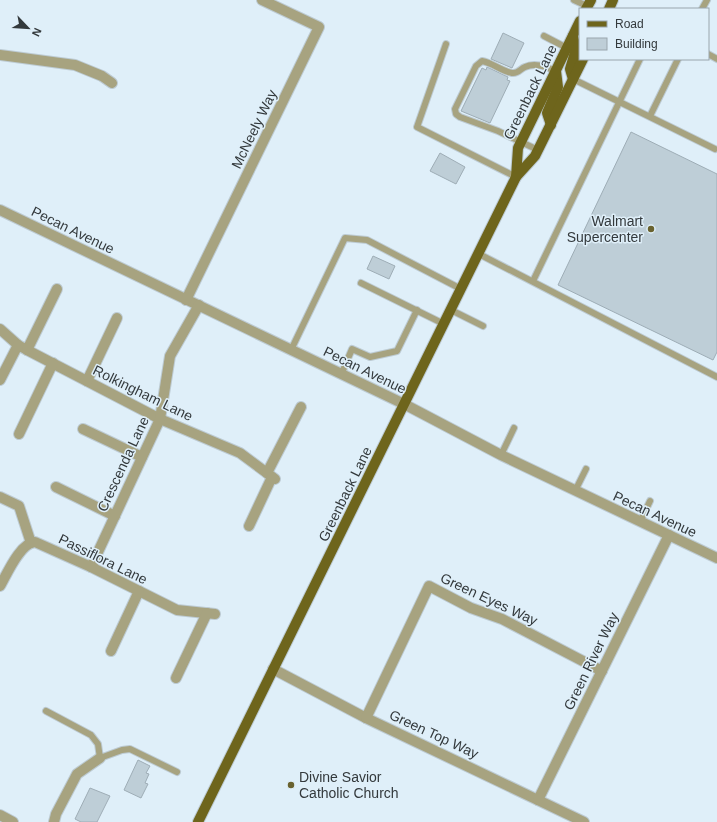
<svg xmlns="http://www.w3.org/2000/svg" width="717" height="822" font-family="Helvetica,sans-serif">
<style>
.building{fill:#beced7;stroke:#9eadb6}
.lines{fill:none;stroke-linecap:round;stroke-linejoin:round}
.service-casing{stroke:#bdcbd3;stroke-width:8}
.minor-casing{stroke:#bdcbd3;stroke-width:12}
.primary-casing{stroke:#bdcbd3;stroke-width:12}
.service{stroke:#a7a380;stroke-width:6}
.minor{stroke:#a7a380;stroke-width:10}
.primary{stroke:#6e651c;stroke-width:10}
.poi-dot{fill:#69622f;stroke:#dfeff9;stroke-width:1.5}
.labels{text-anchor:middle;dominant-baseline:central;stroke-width:3;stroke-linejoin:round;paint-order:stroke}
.street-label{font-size:14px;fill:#33393c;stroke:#dfeff9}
.poi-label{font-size:14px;fill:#33393c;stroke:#dfeff9;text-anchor:end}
</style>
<rect width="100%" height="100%" fill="#dfeff9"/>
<g class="building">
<path d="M503 33 524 43 512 68 491 59Z"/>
<path d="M487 67 508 77 507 80 510 81 490 123 461 111 482 68 486 70Z"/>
<path d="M631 132 717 174V352L713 360 558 285Z"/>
<path d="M440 153 465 167 456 184 430 171Z"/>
<path d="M373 256 395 266 389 279 367 269Z"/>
<path d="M138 760 150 766 146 773 149 774 145 783 148 784 141 798 124 790Z"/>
<path d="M90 788 110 796 97 822H81L75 819Z"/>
</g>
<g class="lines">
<g class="service-casing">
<g id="service">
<path d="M574 0 587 6"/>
<path d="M702 9 707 0"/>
<path d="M544 36 567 48"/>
<path d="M446 44 417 127 516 177"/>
<path d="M708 54 717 59"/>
<path d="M573 79 715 149"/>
<path d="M650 116 678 59"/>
<path d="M538 150 498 131 460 117 456 114 455 109 476 66 482 61C493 63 501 71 512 73 518 74 520 69 525 67 535 62 546 67 556 71"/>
<path d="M479 254 717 377"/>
<path d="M533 281 640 59"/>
<path d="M361 283 444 324"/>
<path d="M451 310 483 326"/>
<path d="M291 350 345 238 367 240 461 289"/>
<path d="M341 375 352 349 370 357 397 351 417 310"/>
<path d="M501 455 514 428"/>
<path d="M575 491 586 469"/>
<path d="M640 522 650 501"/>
<path d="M46 711 91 735 98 744 100 758 122 750 130 749 177 772"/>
</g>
</g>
<g class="minor-casing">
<g id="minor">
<path d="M0 55 75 65 102 76 112 83"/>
<path d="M0 210 404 404 501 455 717 558"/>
<path d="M186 300 319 27 262 0"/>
<path d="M0 329 18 345 27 350 160 419 240 453 275 479"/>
<path d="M27 350 57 289"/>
<path d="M0 380 18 345"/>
<path d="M87 381 117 318"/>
<path d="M83 429 142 457"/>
<path d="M19 434 53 363"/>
<path d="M267 473 301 407"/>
<path d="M56 487 115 516"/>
<path d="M0 497 19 506 31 543"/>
<path d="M249 526 272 477"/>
<path d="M91 567 160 419 170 356 199 305"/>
<path d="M0 586C7 574 20 543 35 542L91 567 177 610 215 614"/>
<path d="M111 651 139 591"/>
<path d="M273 669 366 718 584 822"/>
<path d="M176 678 207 613"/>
<path d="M366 718 429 586 471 608 502 619 602 671"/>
<path d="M538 800 669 535"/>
<path d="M0 815 13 822"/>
<path d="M54 822 56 814 77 774 100 758"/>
</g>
</g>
<g class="primary-casing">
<g id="primary">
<path d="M586 9 591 0"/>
<path d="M609 9 613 0"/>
<path d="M573 36 576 49 570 69 573 79"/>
<path d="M551 125 547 113 558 87 556 71"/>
<path d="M516 177 518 148 580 21"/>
<path d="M198 822 516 177 535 156 583 59"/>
</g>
</g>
<use href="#service" class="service"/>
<use href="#minor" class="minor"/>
<use href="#primary" class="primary"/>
</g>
<g class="poi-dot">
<circle cx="651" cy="229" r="4"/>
<circle cx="291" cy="785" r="4"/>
</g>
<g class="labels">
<g class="street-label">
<text transform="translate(530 92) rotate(-64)">Greenback Lane</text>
<text transform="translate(254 129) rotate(-64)">McNeely Way</text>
<text transform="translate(73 230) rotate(26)">Pecan Avenue</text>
<text transform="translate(365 370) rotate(26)">Pecan Avenue</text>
<text transform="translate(143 393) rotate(26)">Rolkingham Lane</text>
<text transform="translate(123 464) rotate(-65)">Crescenda Lane</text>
<text transform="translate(345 494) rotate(-64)">Greenback Lane</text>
<text transform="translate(655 514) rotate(25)">Pecan Avenue</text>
<text transform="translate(103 559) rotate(26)">Passiflora Lane</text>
<text transform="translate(489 599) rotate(25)">Green Eyes Way</text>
<text transform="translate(591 661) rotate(-64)">Green River Way</text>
<text transform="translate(434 734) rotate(25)">Green Top Way</text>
</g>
<g class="poi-label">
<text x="643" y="221">Walmart<tspan x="643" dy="16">Supercenter</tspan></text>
<text x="299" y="777" text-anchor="start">Divine Savior<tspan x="299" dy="16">Catholic Church</tspan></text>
</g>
</g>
<rect x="579" y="8" width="130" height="52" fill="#dfeff9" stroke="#9aa6ad"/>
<rect x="587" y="21" width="20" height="6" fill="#6e651c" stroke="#9aa6ad"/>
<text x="615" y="28" font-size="12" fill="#33393c">Road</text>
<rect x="587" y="38" width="20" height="12" fill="#beced7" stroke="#9aa6ad"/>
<text x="615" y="48" font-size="12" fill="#33393c">Building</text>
<g transform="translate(28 28) rotate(115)" stroke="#dfeff9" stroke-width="3" paint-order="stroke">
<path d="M0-3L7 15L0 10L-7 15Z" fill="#33393c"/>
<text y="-6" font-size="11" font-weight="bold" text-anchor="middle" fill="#33393c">N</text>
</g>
</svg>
